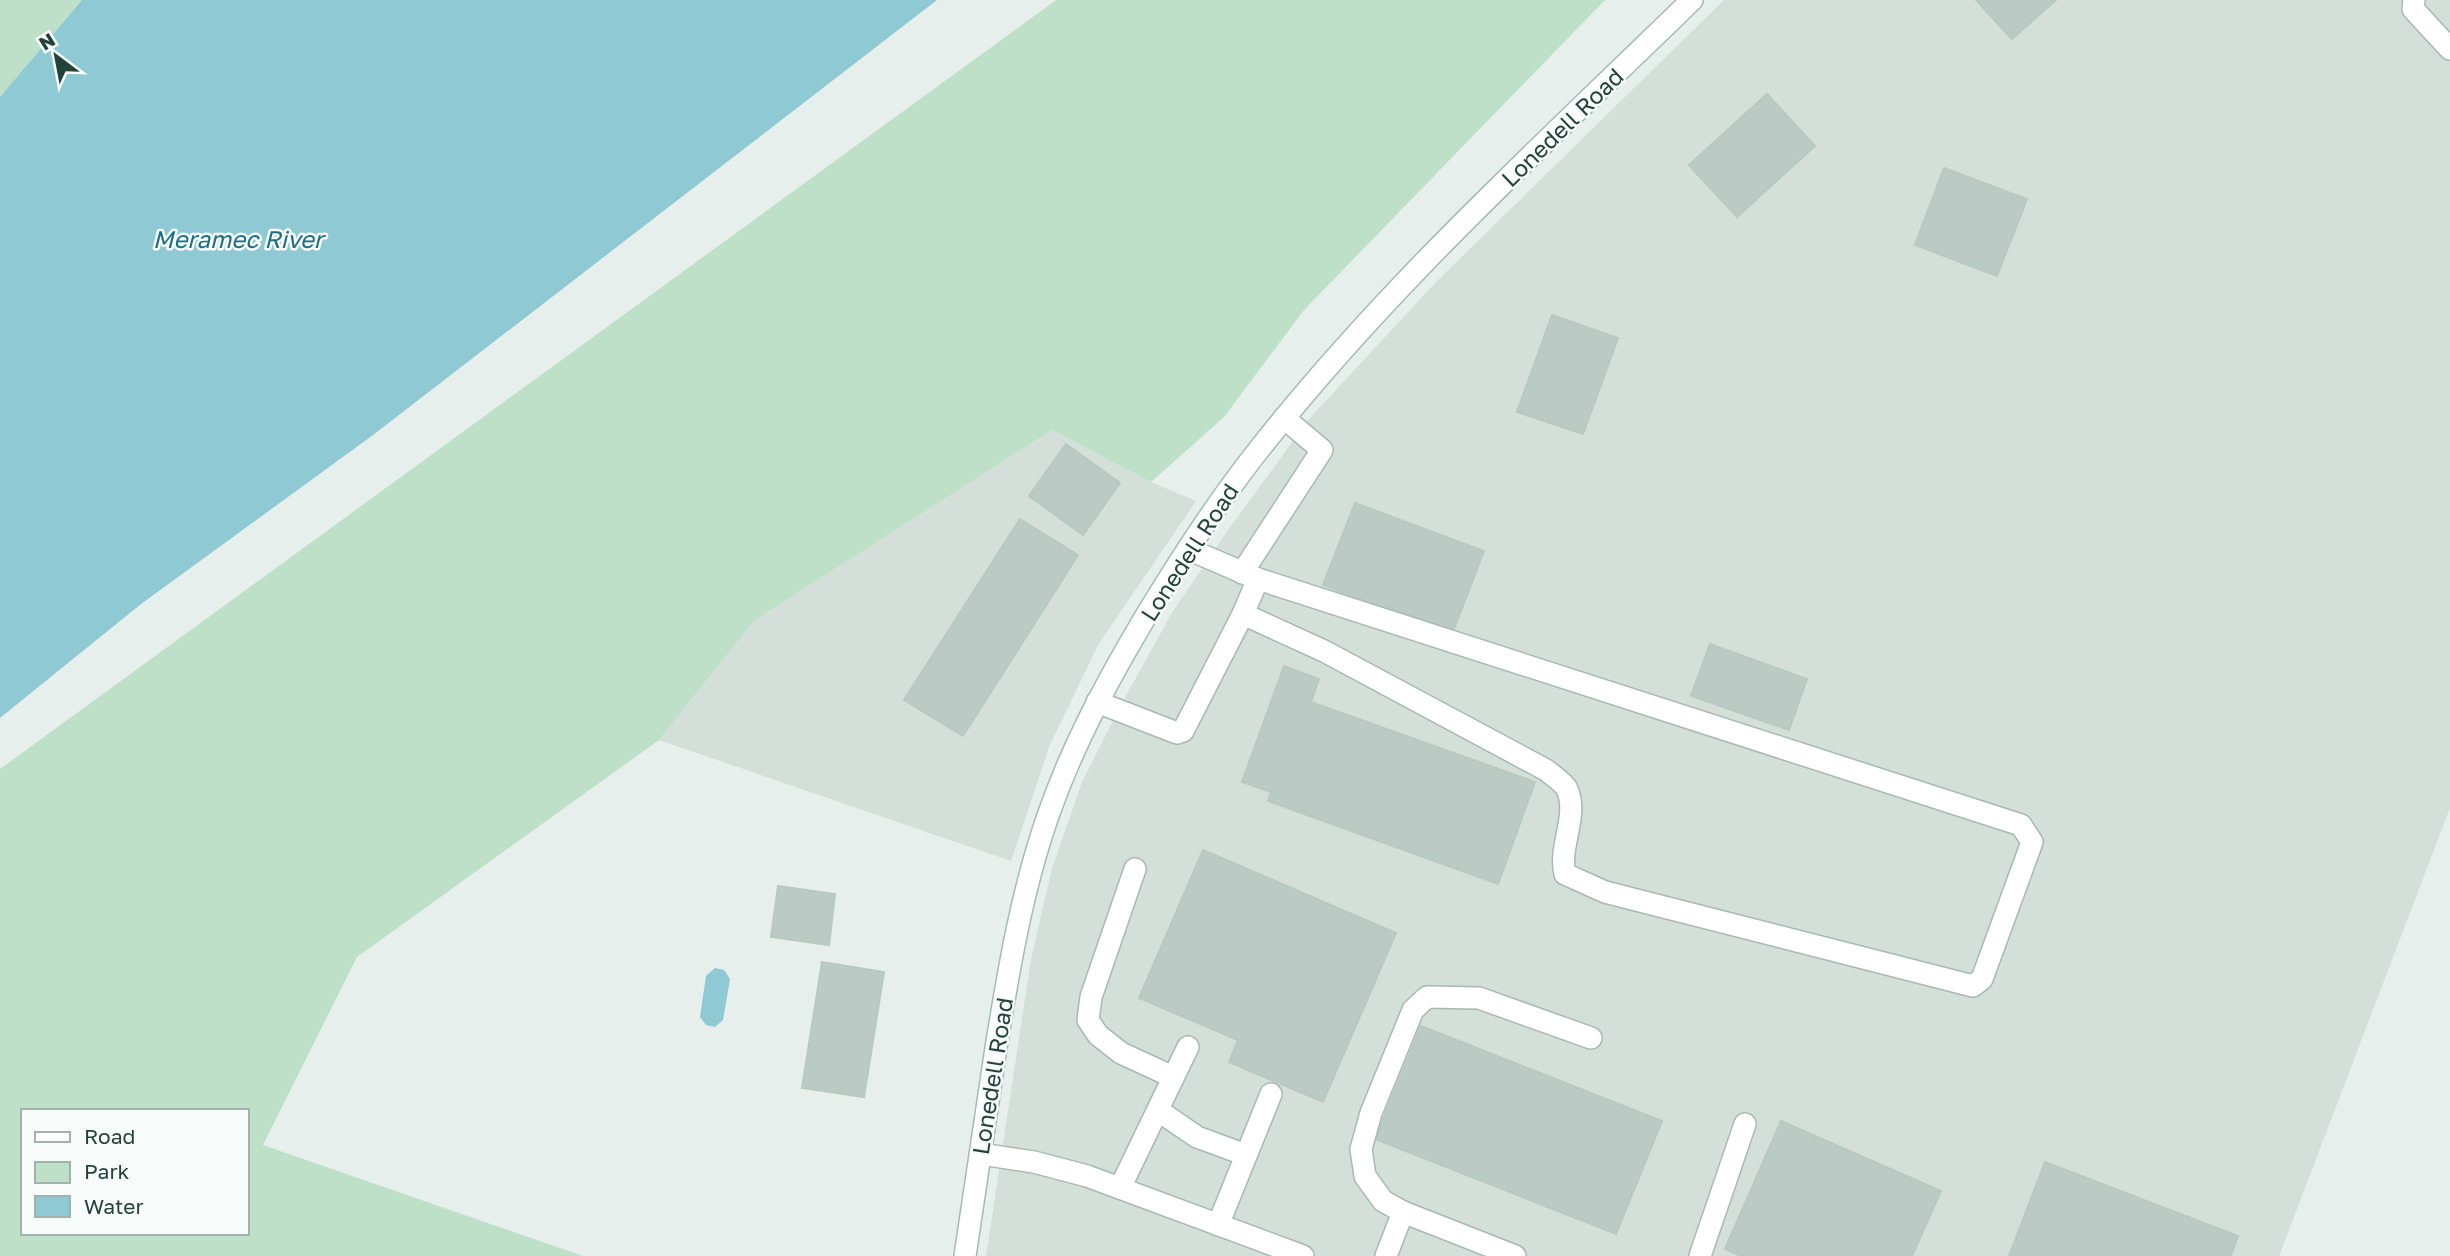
<svg xmlns="http://www.w3.org/2000/svg" width="2450" height="1256" font-family="'Golos Text',sans-serif">
<style>
.built{fill:#d4dfda}
.green{fill:#bfe0c8;fill-rule:evenodd}
.water{fill:#8ec9d4}
.building{fill:#bbcac4;stroke:#b8c9c2;stroke-width:2}
.lines{fill:none;stroke-linecap:round;stroke-linejoin:round}
.lane-casing{stroke:#a8b8b2;stroke-width:24}
.street-casing{stroke:#a8b8b2;stroke-width:24}
.secondary-casing{stroke:#a4bbb3;stroke-width:24}
.lane{stroke:#fff;stroke-width:21}
.street{stroke:#fff;stroke-width:21}
.secondary{stroke:#fff;stroke-width:21}
.labels{text-anchor:middle;dominant-baseline:central;stroke-width:5;stroke-linejoin:round;paint-order:stroke}
.street-label{font-size:23px;fill:#24423a;stroke:#f7fbf9}
.water-label{font-size:24px;font-style:italic;fill:#1c6f80;stroke:#f7fbf9}
</style>
<rect width="100%" height="100%" fill="#e6efeb"/>
<g class="built">
<path d="M1724 0H2450V808L2279 1256H986L1031 959 1052 868 1082 782 1123 701 1173 611 1226 533 1309 419 1436 282Z"/>
<path d="M1052 430 1151 482 1196 501 1098 645 1049 747 1011 861 659 740 754 621Z"/>
</g>
<g class="green">
<path d="M0 0H82L0 97Z"/>
<path d="M1056 0H1605L1304 310 1224 417 1151 482 1052 430 754 621 659 740 357 957 263 1145 583 1256H0V769ZM23 1111H247V1233H23Z"/>
</g>
<g class="water">
<path d="M82 0H937L373 435 141 604 0 718V97Z"/>
<path d="M715 968 724 970 730 979 723 1020 715 1027 706 1025 700 1017 706 976Z"/>
</g>
<g class="building">
<path d="M1976 0H2056L2012 39Z"/>
<path d="M1767 94 1815 146 1737 217 1689 165Z"/>
<path d="M1944 168 2027 199 1997 276 1915 245Z"/>
<path d="M1552 315 1618 338 1583 434 1517 412Z"/>
<path d="M1066 444 1120 483 1083 535 1029 496Z"/>
<path d="M1355 503 1484 551 1452 634 1323 585Z"/>
<path d="M1020 519 1078 555 963 736 904 700Z"/>
<path d="M1710 644 1807 679 1789 730 1691 696Z"/>
<path d="M1284 666 1319 679 1311 702 1535 782 1498 884 1268 801 1271 792 1242 782Z"/>
<path d="M1203 850 1396 933 1323 1102 1229 1062 1238 1040 1139 998Z"/>
<path d="M778 886 835 894 829 945 771 937Z"/>
<path d="M822 962 884 972 864 1097 802 1088Z"/>
<path d="M1421 1026 1662 1121 1616 1234 1375 1139Z"/>
<path d="M1781 1121 1941 1191 1912 1256H1741L1725 1249Z"/>
<path d="M2045 1162 2238 1236 2231 1256H2009Z"/>
</g>
<g class="lines">
<g class="lane-casing">
<g id="lane">
<path d="M2414 0 2413 9 2450 49"/>
<path d="M1188 549 1258 579 2021 825 2032 842 1982 979 1973 986 1605 892 1565 874C1558 846 1579 816 1567 789 1563 782 1552 775 1546 770L1324 651 1243 614 1258 579"/>
<path d="M1242 573 1322 450 1284 418"/>
<path d="M1097 702 1177 733 1183 731 1243 614"/>
<path d="M1135 869 1091 997 1088 1020 1098 1035 1121 1053 1173 1077"/>
<path d="M1159 1111 1197 1137 1246 1155"/>
<path d="M1120 1188 1188 1047"/>
<path d="M1403 1212 1515 1256"/>
<path d="M1218 1225 1271 1094"/>
<path d="M1386 1256 1403 1212 1383 1201 1365 1176 1361 1149 1371 1113 1413 1010 1427 997 1479 998 1591 1038"/>
<path d="M1700 1256 1745 1124"/>
</g>
</g>
<g class="street-casing">
<path id="street" d="M981 1154 1034 1162 1087 1176 1303 1256"/>
</g>
<g class="secondary-casing">
<path id="secondary" d="M965 1256C975 1186 986 1117 996 1048 1009 968 1022 889 1049 813 1074 742 1110 676 1149 611 1180 560 1213 509 1250 461 1380 293 1540 148 1692 0"/>
</g>
<use href="#lane" class="lane"/>
<use href="#street" class="street"/>
<use href="#secondary" class="secondary"/>
</g>
<g class="labels">
<g class="street-label">
<text transform="translate(1562 127) rotate(-44)">Lonedell Road</text>
<text transform="translate(1189 552) rotate(-57)">Lonedell Road</text>
<text transform="translate(992 1076) rotate(-81)">Lonedell Road</text>
</g>
<g class="water-label">
<text x="238" y="238">Meramec River</text>
</g>
</g>
<rect x="21" y="1109" width="228" height="126" fill="#f7fbf9" stroke="#a3b1ad" stroke-width="2"/>
<rect x="35" y="1132" width="35" height="10" fill="#ffffff" stroke="#a3b1ad" stroke-width="2"/>
<text x="84" y="1144" font-size="21" fill="#24423a">Road</text>
<rect x="35" y="1162" width="35" height="21" fill="#bfe0c8" stroke="#a3b1ad" stroke-width="2"/>
<text x="84" y="1179" font-size="21" fill="#24423a">Park</text>
<rect x="35" y="1196" width="35" height="21" fill="#8ec9d4" stroke="#a3b1ad" stroke-width="2"/>
<text x="84" y="1214" font-size="21" fill="#24423a">Water</text>
<g transform="translate(56 56) rotate(328)" stroke="#f7fbf9" stroke-width="5" paint-order="stroke">
<path d="M0-5L12 26L0 18L-12 26Z" fill="#24423a"/>
<text y="-10" font-size="19" font-weight="bold" text-anchor="middle" fill="#24423a">N</text>
</g>
</svg>
